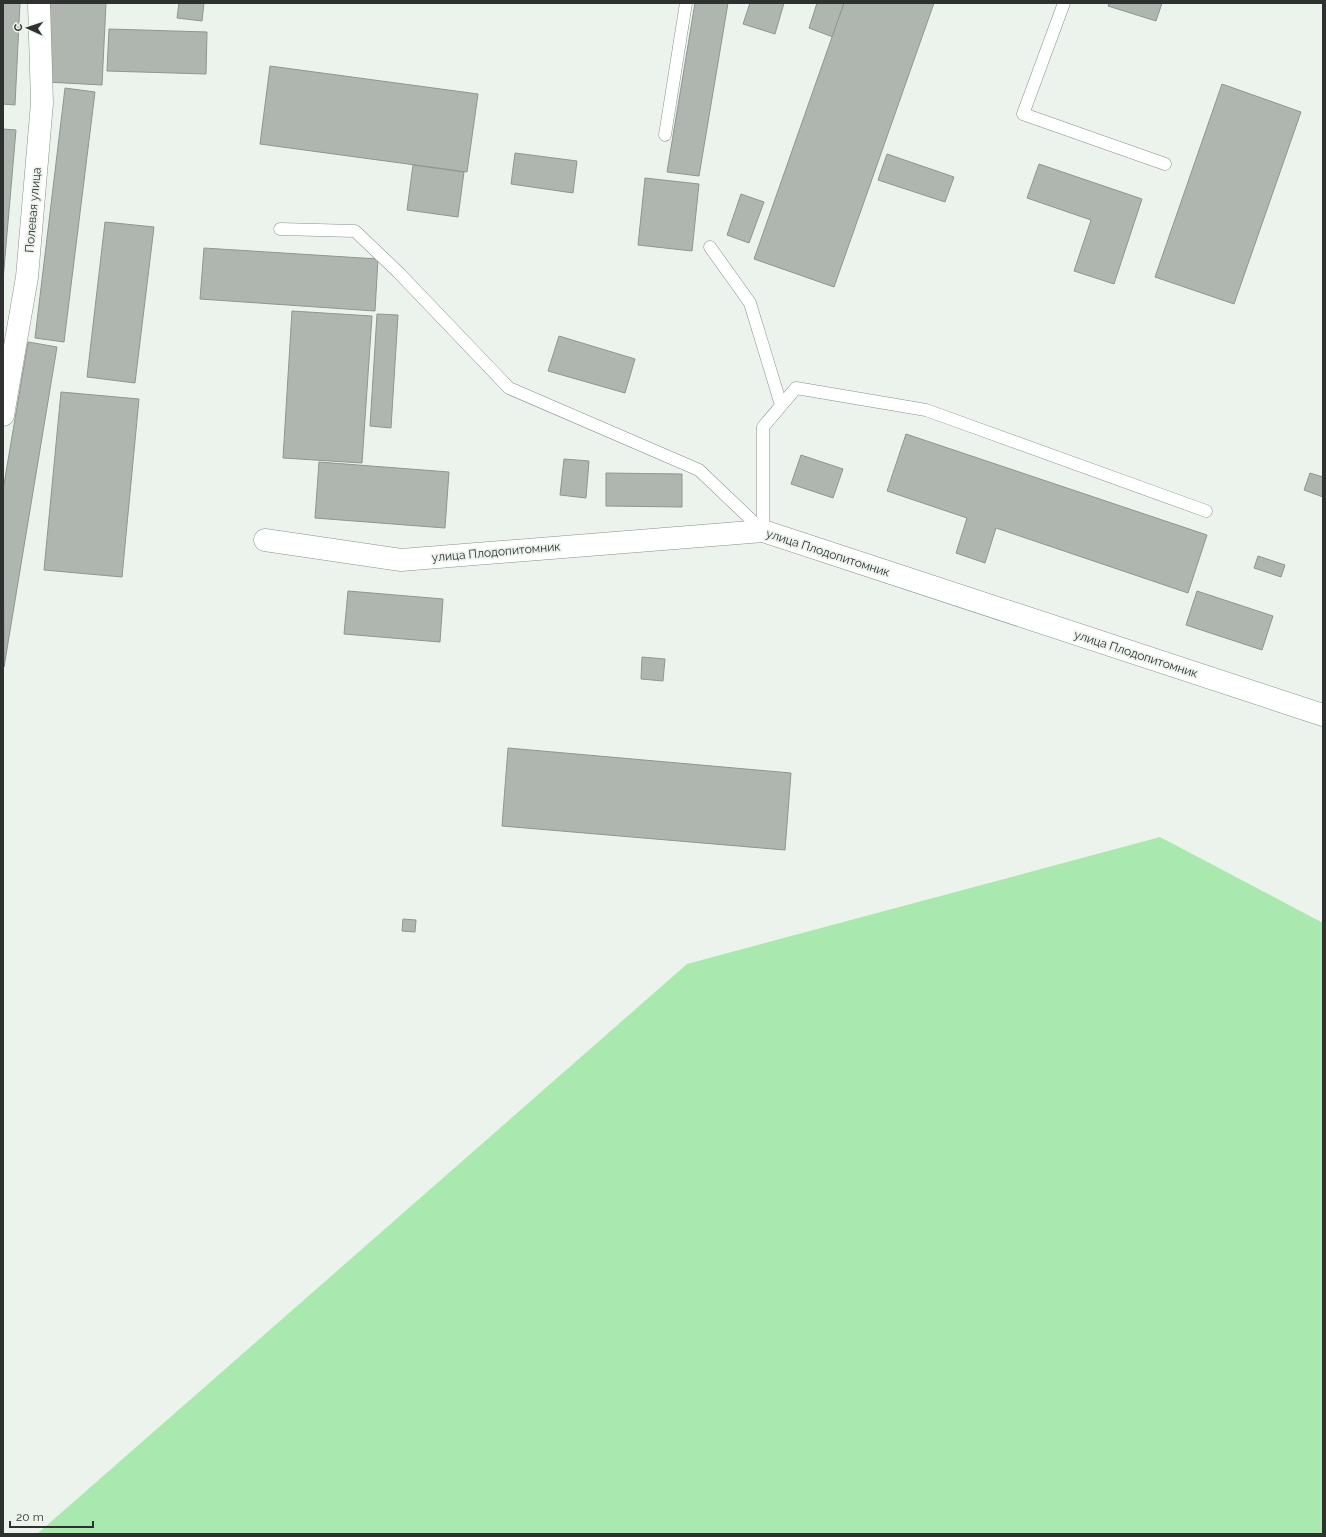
<svg xmlns="http://www.w3.org/2000/svg" width="1326" height="1537" font-family="Raleway,sans-serif">
<style>
.green{fill:#a9e9af}
.building{fill:#afb6b0;stroke:#8f958f}
.lines{fill:none;stroke-linecap:round;stroke-linejoin:round}
.lane-casing{stroke:#89908a;stroke-width:13}
.street-casing{stroke:#89908a;stroke-width:23}
.lane{stroke:#fff;stroke-width:12}
.street{stroke:#fff;stroke-width:22}
.labels{text-anchor:middle;dominant-baseline:central;stroke-width:3.5;stroke-linejoin:round;paint-order:stroke}
.street-label{font-size:12px;fill:#2e312f;stroke:#ecf3ed}
</style>
<rect width="100%" height="100%" fill="#ecf3ed"/>
<path class="green" d="M1160 837 1323 923V1534H37L687 964Z"/>
<g class="building">
<path d="M3 3H20L15 105 3 104Z"/>
<path d="M50 3H106L102 85 46 82Z"/>
<path d="M179 3H204L202 21 177 18Z"/>
<path d="M695 3H728L699 176 667 172Z"/>
<path d="M750 3H784L775 34 743 24Z"/>
<path d="M817 3H844L833 37 809 28Z"/>
<path d="M844 3H934L834 287 754 259Z"/>
<path d="M1109 3H1162L1156 21 1108 6Z"/>
<path d="M109 29 207 32 206 74 107 71Z"/>
<path d="M270 66 478 94 467 172 260 144Z"/>
<path d="M1222 84 1301 112 1234 304 1155 277Z"/>
<path d="M65 88 95 92 64 342 35 338Z"/>
<path d="M3 129 16 130 3 280Z"/>
<path d="M515 153 577 161 573 193 511 184Z"/>
<path d="M887 154 954 177 945 202 878 180Z"/>
<path d="M1039 164 1142 199 1114 284 1074 271 1091 220 1027 198Z"/>
<path d="M413 165 464 172 458 217 407 210Z"/>
<path d="M645 178 699 184 692 251 638 245Z"/>
<path d="M741 194 764 202 749 243 727 235Z"/>
<path d="M105 222 154 227 135 383 87 377Z"/>
<path d="M204 248 378 259 375 311 200 299Z"/>
<path d="M292 311 372 316 362 463 283 458Z"/>
<path d="M377 314 398 315 391 428 370 426Z"/>
<path d="M559 336 635 359 625 393 548 371Z"/>
<path d="M28 342 57 347 4 667 3 490Z"/>
<path d="M61 392 139 399 122 577 44 570Z"/>
<path d="M906 434 1207 535 1188 593 996 528 985 563 956 553 967 518 887 491Z"/>
<path d="M801 455 843 469 833 498 791 484Z"/>
<path d="M564 459 589 461 586 498 560 495Z"/>
<path d="M319 462 449 472 445 528 315 518Z"/>
<path d="M606 473 682 474V507L606 506Z"/>
<path d="M1310 473 1323 477V497L1304 490Z"/>
<path d="M1258 556 1285 565 1281 577 1254 568Z"/>
<path d="M348 591 443 599 440 642 344 634Z"/>
<path d="M1197 591 1273 616 1262 650 1186 625Z"/>
<path d="M642 657 665 659 663 681 641 679Z"/>
<path d="M508 748 791 773 785 850 502 826Z"/>
<path d="M403 919 416 920 415 932 402 931Z"/>
</g>
<g class="lines">
<g class="lane-casing">
<g id="lane">
<path d="M1064 3 1023 114 1165 164"/>
<path d="M665 135 686 3"/>
<path d="M280 229 355 231 398 272 509 388 699 470 763 531V427L796 388 926 410 1206 511"/>
<path d="M710 247 750 303 781 405"/>
</g>
</g>
<g class="street-casing">
<g id="street">
<path d="M3 415 27 277 42 103 39 3"/>
<path d="M265 540 401 560 763 531 1323 715"/>
</g>
</g>
<use href="#lane" class="lane"/>
<use href="#street" class="street"/>
</g>
<g class="labels">
<g class="street-label">
<text transform="translate(33 210) rotate(-85)">Полевая улица</text>
<text transform="translate(496 552) rotate(-5)">улица Плодопитомник</text>
<text transform="translate(828 553) rotate(18)">улица Плодопитомник</text>
<text transform="translate(1136 654) rotate(18)">улица Плодопитомник</text>
</g>
</g>
<rect width="1326" height="1537" fill="none" stroke="#2e312f" stroke-width="8"/>
<g transform="translate(28 28) rotate(273)" stroke="#ecf3ed" stroke-width="3" paint-order="stroke">
<path d="M0-3L7 15L0 10L-7 15Z" fill="#2e312f"/>
<text y="-6" font-size="11" font-weight="bold" text-anchor="middle" fill="#2e312f">С</text>
</g>
<path d="M10 1521v6h83v-6" fill="none" stroke="#2e312f" stroke-width="2"/>
<text x="16" y="1521" font-size="12" fill="#2e312f" stroke="#ecf3ed" stroke-width="3" paint-order="stroke">20 m</text>
</svg>
